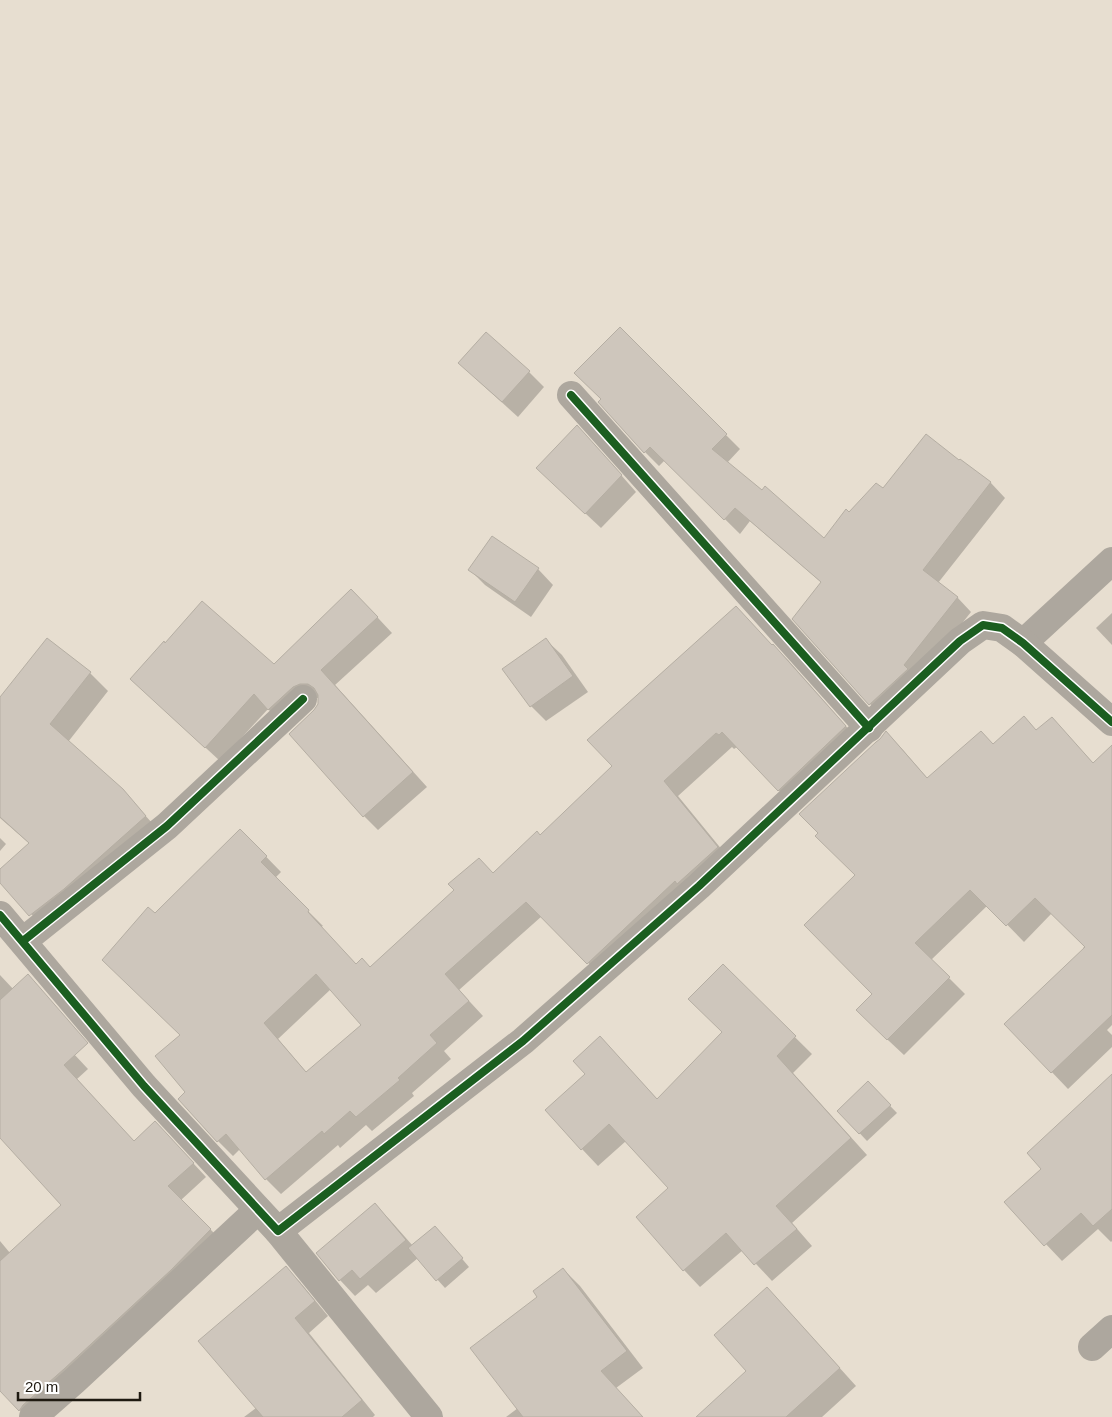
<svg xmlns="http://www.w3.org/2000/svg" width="1112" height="1417" font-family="Arial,sans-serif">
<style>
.shadow{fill:#0003;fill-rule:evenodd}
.building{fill:#cec6bc;stroke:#b5aea3;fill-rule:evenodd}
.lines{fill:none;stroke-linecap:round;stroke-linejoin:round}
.minor{stroke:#ada79e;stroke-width:28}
.cycleway-casing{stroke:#fff;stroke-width:11}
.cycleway{stroke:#1b5e20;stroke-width:8}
</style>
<rect width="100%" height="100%" fill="#e7ded0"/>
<g class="shadow">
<path d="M620 329 740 449 727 463 824 539 849 513 883 490 960 461 991 483 1005 498 938 583 957 597 971 612 917 680 884 718 870 704 822 583 750 521 740 534 665 460 659 466 645 452 602 399Z"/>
<path d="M529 372 544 387 518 417 475 378Z"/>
<path d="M592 442 636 492 601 528 553 483Z"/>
<path d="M538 569 553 585 531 617 485 585 470 570Z"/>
<path d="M366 605 392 633 335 685 427 787 378 830 364 816 315 711 319 704V698H315L283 724 268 709 220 761 131 679 274 666Z"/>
<path d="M1112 613V645L1096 628Z"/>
<path d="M546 640 562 655 588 692 546 721 531 706Z"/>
<path d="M773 646 788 660 860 742 793 805 737 747 734 749 732 747 678 796 732 862 603 978 542 916 459 990 483 1016 444 1051 451 1059 412 1093 414 1096 372 1131 366 1125 340 1148 338 1145 281 1194 266 1179 240 1149 233 1156 218 1141 187 1092 181 1035 155 915 240 830 281 872 275 878 323 926 321 927 356 965 370 968 540 836ZM331 989 362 1025 307 1073 278 1039Z"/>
<path d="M90 673 108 691 68 742 122 790 163 835 49 933 0 881V870L30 844 0 818V699Z"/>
<path d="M1052 719 1094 764 1112 768V1025L1107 1030 1112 1035V1047L1068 1089 1006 1024 1084 950 1083 948 1085 946 1052 913 1024 942 988 905 931 960 965 994 904 1055 874 1027V994L857 875 887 733 903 750 928 779 993 745 1037 731Z"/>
<path d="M0 838 6 844 0 851Z"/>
<path d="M723 966 812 1054 793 1073 867 1155 792 1223 812 1246 772 1281 743 1250 700 1287 684 1270 637 1217 670 1188 626 1141 598 1166 582 1149 616 1055 658 1100 724 1033Z"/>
<path d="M0 975 88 1069 77 1079 134 1142 168 1136 206 1177 181 1200 224 1243 26 1417 0 1389V1241L10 1253 63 1205 0 1124Z"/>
<path d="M868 1083 897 1113 867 1141 839 1111Z"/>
<path d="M1112 1102V1241L1111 1242 1098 1229 1062 1261 1006 1202Z"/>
<path d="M375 1205 390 1220 413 1246 442 1235 469 1267 445 1288 418 1258 376 1293 368 1285 355 1296 340 1280 317 1253Z"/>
<path d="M286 1268 300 1282 328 1316 309 1333 375 1415 373 1417H244L256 1408Z"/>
<path d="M563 1269 580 1286 643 1368 616 1388 643 1417H506L518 1408 539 1297Z"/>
<path d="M783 1305 856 1386 822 1417H698L748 1371Z"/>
</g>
<g class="building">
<path d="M620 327 727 434 712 449 762 490 765 486 824 538 846 509 849 512 876 483 883 488 926 434 959 460 960 459 991 482 923 570 958 597 904 665 908 669 869 705 792 619 821 582 735 508 724 520 650 447 644 453 598 402 601 399 574 373Z"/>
<path d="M486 332 530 371 502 402 458 363Z"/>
<path d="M577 425 622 475 585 514 536 468Z"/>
<path d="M492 536 539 568 515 602 468 570Z"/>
<path d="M351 589 378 617 321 670 413 772 363 817 289 734 314 710 318 704V695L314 688 308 684H300L293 687 268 710 254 694 205 748 130 679 164 641 165 643 202 601 274 664Z"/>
<path d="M736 606 772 645 773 644 846 726 778 791 722 732 719 735 716 733 664 781 718 847 677 884 675 881 587 964 526 902 445 974 469 1001 430 1035 437 1043 398 1078 400 1080 356 1117 350 1111 324 1134 322 1131 265 1180 226 1134 217 1142 178 1099 185 1092 155 1056 180 1035 102 960 148 907 155 913 240 829 267 856 261 862 309 910 308 912 356 964 362 958 370 967 454 890 448 884 479 858 493 873 537 831 540 835 612 766 587 740ZM316 974 361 1025 306 1072 264 1023Z"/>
<path d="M47 638 91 672 50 724 123 789 146 816 64 889 29 916 0 883V869L29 843 0 817V697Z"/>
<path d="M546 638 573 676 530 707 502 669Z"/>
<path d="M1024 716 1036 730 1052 717 1093 763 1112 745V1015L1051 1073 1004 1024 1085 947 1035 898 1006 926 970 890 915 943 950 977 887 1040 856 1010 872 994 804 925 855 875 815 836 818 833 799 814 876 742 880 739 886 731 927 778 981 731 993 744Z"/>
<path d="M723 964 796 1036 777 1056 851 1138 776 1206 797 1229 754 1265 726 1233 683 1271 636 1217 668 1188 609 1124 581 1150 545 1110 585 1074 573 1061 600 1036 657 1099 722 1032 688 999Z"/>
<path d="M28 974 88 1043 64 1065 134 1141 155 1121 194 1163 168 1186 211 1229 171 1270 64 1369 23 1405 19 1411 0 1391V1261L61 1205 0 1138V1000Z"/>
<path d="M1112 1074V1209L1093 1226 1081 1213 1044 1246 1004 1202 1041 1169 1027 1153Z"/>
<path d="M868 1081 891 1105 859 1134 837 1111Z"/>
<path d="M375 1203 406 1240 360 1279 352 1270 339 1281 316 1253Z"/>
<path d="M435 1226 463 1258 436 1281 408 1248Z"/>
<path d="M286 1266 315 1301 295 1318 362 1400 342 1417H263L198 1341Z"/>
<path d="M563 1268 627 1351 601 1371 643 1417H523L470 1348 537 1297 533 1291Z"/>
<path d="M767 1287 840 1368 786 1417H696L746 1371 714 1335Z"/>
</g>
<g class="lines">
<g class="minor">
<path d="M571 395 869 728"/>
<path d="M1023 643 1112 561"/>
<path d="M0 915 144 1086 278 1231 523 1041 699 886 960 641 983 625 1002 628 1023 643 1112 722"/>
<path d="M23 941 167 826 303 699"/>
<path d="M278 1231 429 1417"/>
<path d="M1092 1347 1112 1329"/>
<path d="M33 1417 74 1381 258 1210"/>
</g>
<g class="cycleway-casing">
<g id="cycleway">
<path d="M571 395 869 728"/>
<path d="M0 915 144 1086 278 1231 523 1041 699 886 960 641 983 625 1002 628 1023 643 1112 722"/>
<path d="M23 941 167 826 303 699"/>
</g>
</g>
<use href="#cycleway" class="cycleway"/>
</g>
<path d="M18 1392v8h122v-8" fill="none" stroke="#1f1a11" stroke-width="2.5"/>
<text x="25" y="1392" font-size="15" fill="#1f1a11" stroke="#ffffff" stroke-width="4" paint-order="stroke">20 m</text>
</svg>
